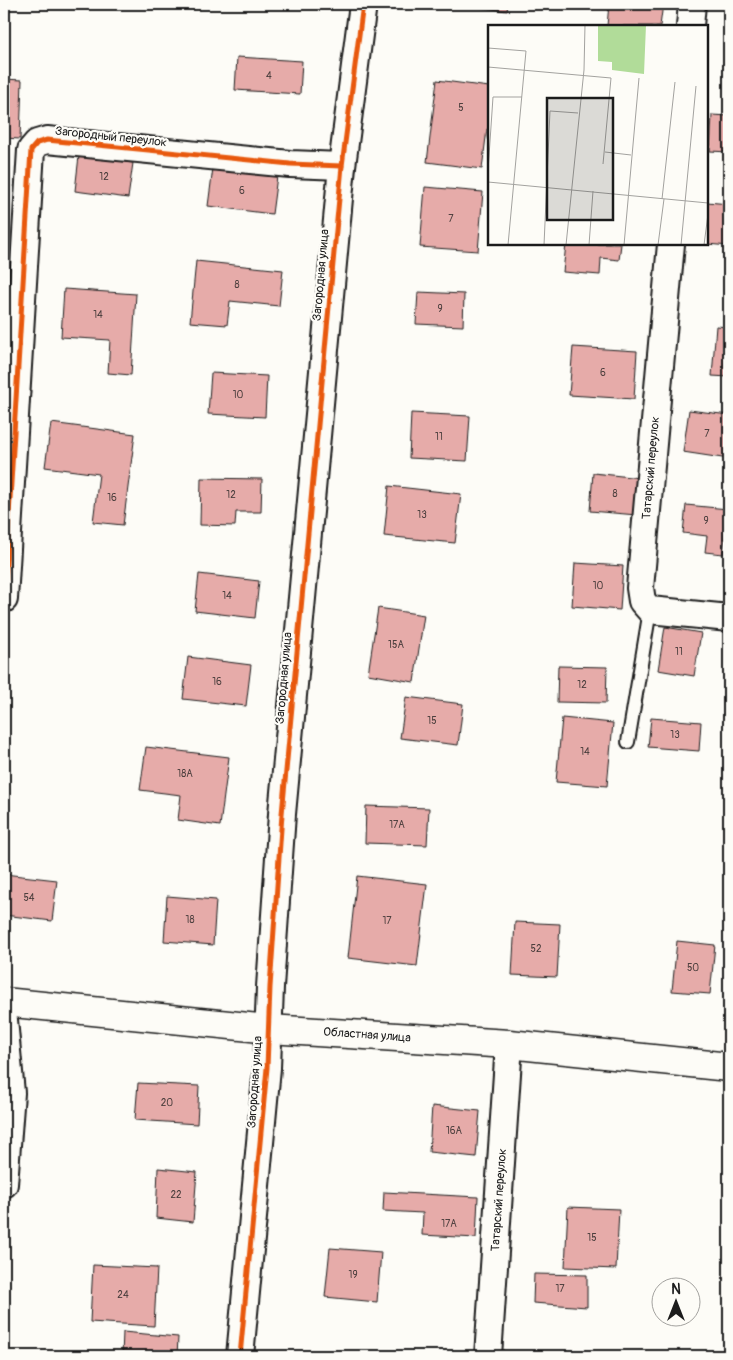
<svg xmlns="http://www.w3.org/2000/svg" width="733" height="1360" font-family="Pangolin,sans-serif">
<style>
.building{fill:#e6aba9;stroke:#1c1c1c}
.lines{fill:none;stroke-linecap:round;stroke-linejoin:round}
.lane-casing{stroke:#1c1c1c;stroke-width:16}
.street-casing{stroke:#1c1c1c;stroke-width:30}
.secondary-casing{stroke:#1c1c1c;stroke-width:31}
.lane{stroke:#fdfcf7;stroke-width:12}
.street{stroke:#fdfcf7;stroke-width:26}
.secondary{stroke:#fdfcf7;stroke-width:28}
.cycleway-casing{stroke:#fdfcf7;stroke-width:8}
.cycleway{stroke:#e8590c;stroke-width:5}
.labels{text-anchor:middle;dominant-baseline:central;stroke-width:4.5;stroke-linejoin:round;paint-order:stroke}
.number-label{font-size:10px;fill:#4e403f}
.street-label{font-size:12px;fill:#1c1c1c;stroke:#fdfcf7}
.inset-road{fill:none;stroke:#a3a29f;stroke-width:1}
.view{fill:#1c1c1c;fill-opacity:0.15;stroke:#1c1c1c;stroke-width:2.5}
.inset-edge{fill:none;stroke:#1c1c1c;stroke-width:2.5}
</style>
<rect width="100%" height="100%" fill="#fdfcf7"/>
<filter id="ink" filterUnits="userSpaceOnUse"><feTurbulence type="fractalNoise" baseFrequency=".02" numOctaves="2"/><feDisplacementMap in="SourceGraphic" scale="10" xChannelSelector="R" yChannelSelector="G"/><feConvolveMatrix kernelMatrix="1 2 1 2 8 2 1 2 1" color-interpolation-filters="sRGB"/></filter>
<g filter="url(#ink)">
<g class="building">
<path d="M453 4H508L507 11Z"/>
<path d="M609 4H663L660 26H607Z"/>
<path d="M727 4H729V36H726Z"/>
<path d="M237 57 302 61 300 94 235 90Z"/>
<path d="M4 79 22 80 20 139 4 138Z"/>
<path d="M437 80 489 87V129H487L482 169 427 162Z"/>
<path d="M712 115 729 116V152L710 151Z"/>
<path d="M79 156 133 163 128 198 75 191Z"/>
<path d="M213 168 277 176 272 214 208 206Z"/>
<path d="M425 187 483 192 478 251 420 247Z"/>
<path d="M707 202 729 204V246L707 244Z"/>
<path d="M4 212H9L5 263H4Z"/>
<path d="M566 244H621L619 260 601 258 600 275 563 272Z"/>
<path d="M196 261 283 270 279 306 230 301 227 325 190 322Z"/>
<path d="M64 289 136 294 131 375 108 373 110 340 61 337Z"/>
<path d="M418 292 464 294 463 326 416 324Z"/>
<path d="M716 326 729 327V377L712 376Z"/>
<path d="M573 347 637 351 634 399 569 395Z"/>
<path d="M211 373 267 376 265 417 208 414Z"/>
<path d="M689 410 729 415V459L683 452Z"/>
<path d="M411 413 470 416 467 461 409 458Z"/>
<path d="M51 423 135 434 123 525 93 522 99 474 45 467Z"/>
<path d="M593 473 640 478 637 515 590 511Z"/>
<path d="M201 478 262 479 261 512H236L235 526 200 525Z"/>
<path d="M389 486 461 494 455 543 384 536Z"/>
<path d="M686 505 728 509 723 554 705 552 707 536 683 533Z"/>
<path d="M575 563 623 566 620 610 572 606Z"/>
<path d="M199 574 259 581 255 618 195 611Z"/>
<path d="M378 608 424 615 414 682 368 674Z"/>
<path d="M665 627 701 633 694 676 658 670Z"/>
<path d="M188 657 251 665 246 706 183 699Z"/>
<path d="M558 666 607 667 606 703 557 702Z"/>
<path d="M406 697 463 704 458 745 400 738Z"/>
<path d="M562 718 613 723 607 786 556 782Z"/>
<path d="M651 718 701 722 699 751 648 747Z"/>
<path d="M146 747 229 757 220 826 178 820 181 795 140 790Z"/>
<path d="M366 806 429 808 427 845 365 843Z"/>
<path d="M4 874 57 880 52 921 4 915Z"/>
<path d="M357 876 427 884 417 966 348 958Z"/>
<path d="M167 896 216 900 213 945 164 941Z"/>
<path d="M515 922 560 924 557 977 512 975Z"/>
<path d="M677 941 715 945 710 994 672 991Z"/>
<path d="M138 1083 199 1086 197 1124 135 1120Z"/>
<path d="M432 1106 480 1111 476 1157 429 1152Z"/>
<path d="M158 1168 197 1172 193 1222 156 1218Z"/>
<path d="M384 1192 478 1197 476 1238 422 1235 423 1213 383 1211Z"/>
<path d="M568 1207 619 1209 616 1269 565 1267Z"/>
<path d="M330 1248 381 1252 377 1302 325 1297Z"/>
<path d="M93 1265 157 1268 154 1326 90 1322Z"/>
<path d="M534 1274 587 1275V1307L533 1303Z"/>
<path d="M123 1332 178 1337 177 1356H122Z"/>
</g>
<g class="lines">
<g class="lane-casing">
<path id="lane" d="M628 742 650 610"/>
</g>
<g class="street-casing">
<g id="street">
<path d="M690 26 692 4"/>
<path d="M671 244 640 588 642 601 650 610 729 618"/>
<path d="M4 599 31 150 37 143 47 140 290 164 342 166"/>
<path d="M4 1020 11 1093 4 1184"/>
<path d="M240 1356 267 1068 270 987 282 814 342 166 363 4"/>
<path d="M488 1356 509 1044"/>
</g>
</g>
<g class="secondary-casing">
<path id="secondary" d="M4 1002 269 1029 509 1044 729 1067"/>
</g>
<use href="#lane" class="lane"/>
<use href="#street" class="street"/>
<use href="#secondary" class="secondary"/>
<g class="cycleway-casing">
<g id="cycleway">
<path d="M4 599 31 150 37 143 47 140 290 164 342 166"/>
<path d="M240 1356 267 1068 270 987 282 814 342 166 363 4"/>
</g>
</g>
<use href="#cycleway" class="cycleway"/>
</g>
</g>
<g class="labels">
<g class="number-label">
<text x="269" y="76">4</text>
<text x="461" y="108">5</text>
<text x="104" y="177">12</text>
<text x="242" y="191">6</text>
<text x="451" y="219">7</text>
<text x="237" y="285">8</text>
<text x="440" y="309">9</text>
<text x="98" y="315">14</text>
<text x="603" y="373">6</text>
<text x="238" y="395">10</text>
<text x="707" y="434">7</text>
<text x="439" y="437">11</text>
<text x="615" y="494">8</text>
<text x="231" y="495">12</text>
<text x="112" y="498">16</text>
<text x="422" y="515">13</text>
<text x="706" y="521">9</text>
<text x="598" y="586">10</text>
<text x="227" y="596">14</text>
<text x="396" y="645">15А</text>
<text x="679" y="652">11</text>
<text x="217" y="682">16</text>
<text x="582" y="685">12</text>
<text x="432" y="721">15</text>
<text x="675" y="735">13</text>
<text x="585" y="752">14</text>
<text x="185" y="774">18А</text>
<text x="397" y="825">17А</text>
<text x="29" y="898">54</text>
<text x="190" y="920">18</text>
<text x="387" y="921">17</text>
<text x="536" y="949">52</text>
<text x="693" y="968">50</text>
<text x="167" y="1103">20</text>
<text x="454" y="1131">16А</text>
<text x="176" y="1195">22</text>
<text x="449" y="1224">17А</text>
<text x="592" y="1238">15</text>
<text x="353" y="1275">19</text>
<text x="560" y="1289">17</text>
<text x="123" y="1295">24</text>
</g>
<g class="street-label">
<text transform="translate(111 137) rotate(6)">Загородный переулок</text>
<text transform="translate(321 275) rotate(-85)">Загородная улица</text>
<text transform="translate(651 468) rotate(-85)">Татарский переулок</text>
<text transform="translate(284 678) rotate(-85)">Загородная улица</text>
<text transform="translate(367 1035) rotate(4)">Областная улица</text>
<text transform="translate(255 1082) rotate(-86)">Загородная улица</text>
<text transform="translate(499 1200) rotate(-86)">Татарский переулок</text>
</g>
</g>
<g transform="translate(488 25)">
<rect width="220" height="220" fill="#fdfcf7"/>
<path d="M110 0H158L156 49 124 45V37L110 36Z" fill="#b1dc99"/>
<path class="inset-road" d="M0 23 38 26 20 220M0 42 123 53 115 139M117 127 143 130M0 146 5 72H34M0 157 220 178M174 174 187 57M56 220 62 86 90 88M78 220 96 45 97 0M101 220 105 166M136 220 151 53M170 220 176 174M193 220 208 61M216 220 220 189"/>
<path class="view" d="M59 73H125V195H59Z"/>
<rect width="220" height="220" class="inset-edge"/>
</g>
<rect width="733" height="1360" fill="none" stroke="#fdfcf7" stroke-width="20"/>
<rect x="10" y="10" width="713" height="1340" fill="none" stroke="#1c1c1c" stroke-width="2" filter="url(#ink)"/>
<g transform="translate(676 1302)"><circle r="24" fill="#fdfcf7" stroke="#a3a29f"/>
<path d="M0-4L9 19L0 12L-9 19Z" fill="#1c1c1c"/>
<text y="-8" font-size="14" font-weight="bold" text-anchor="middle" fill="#1c1c1c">N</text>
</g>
</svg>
